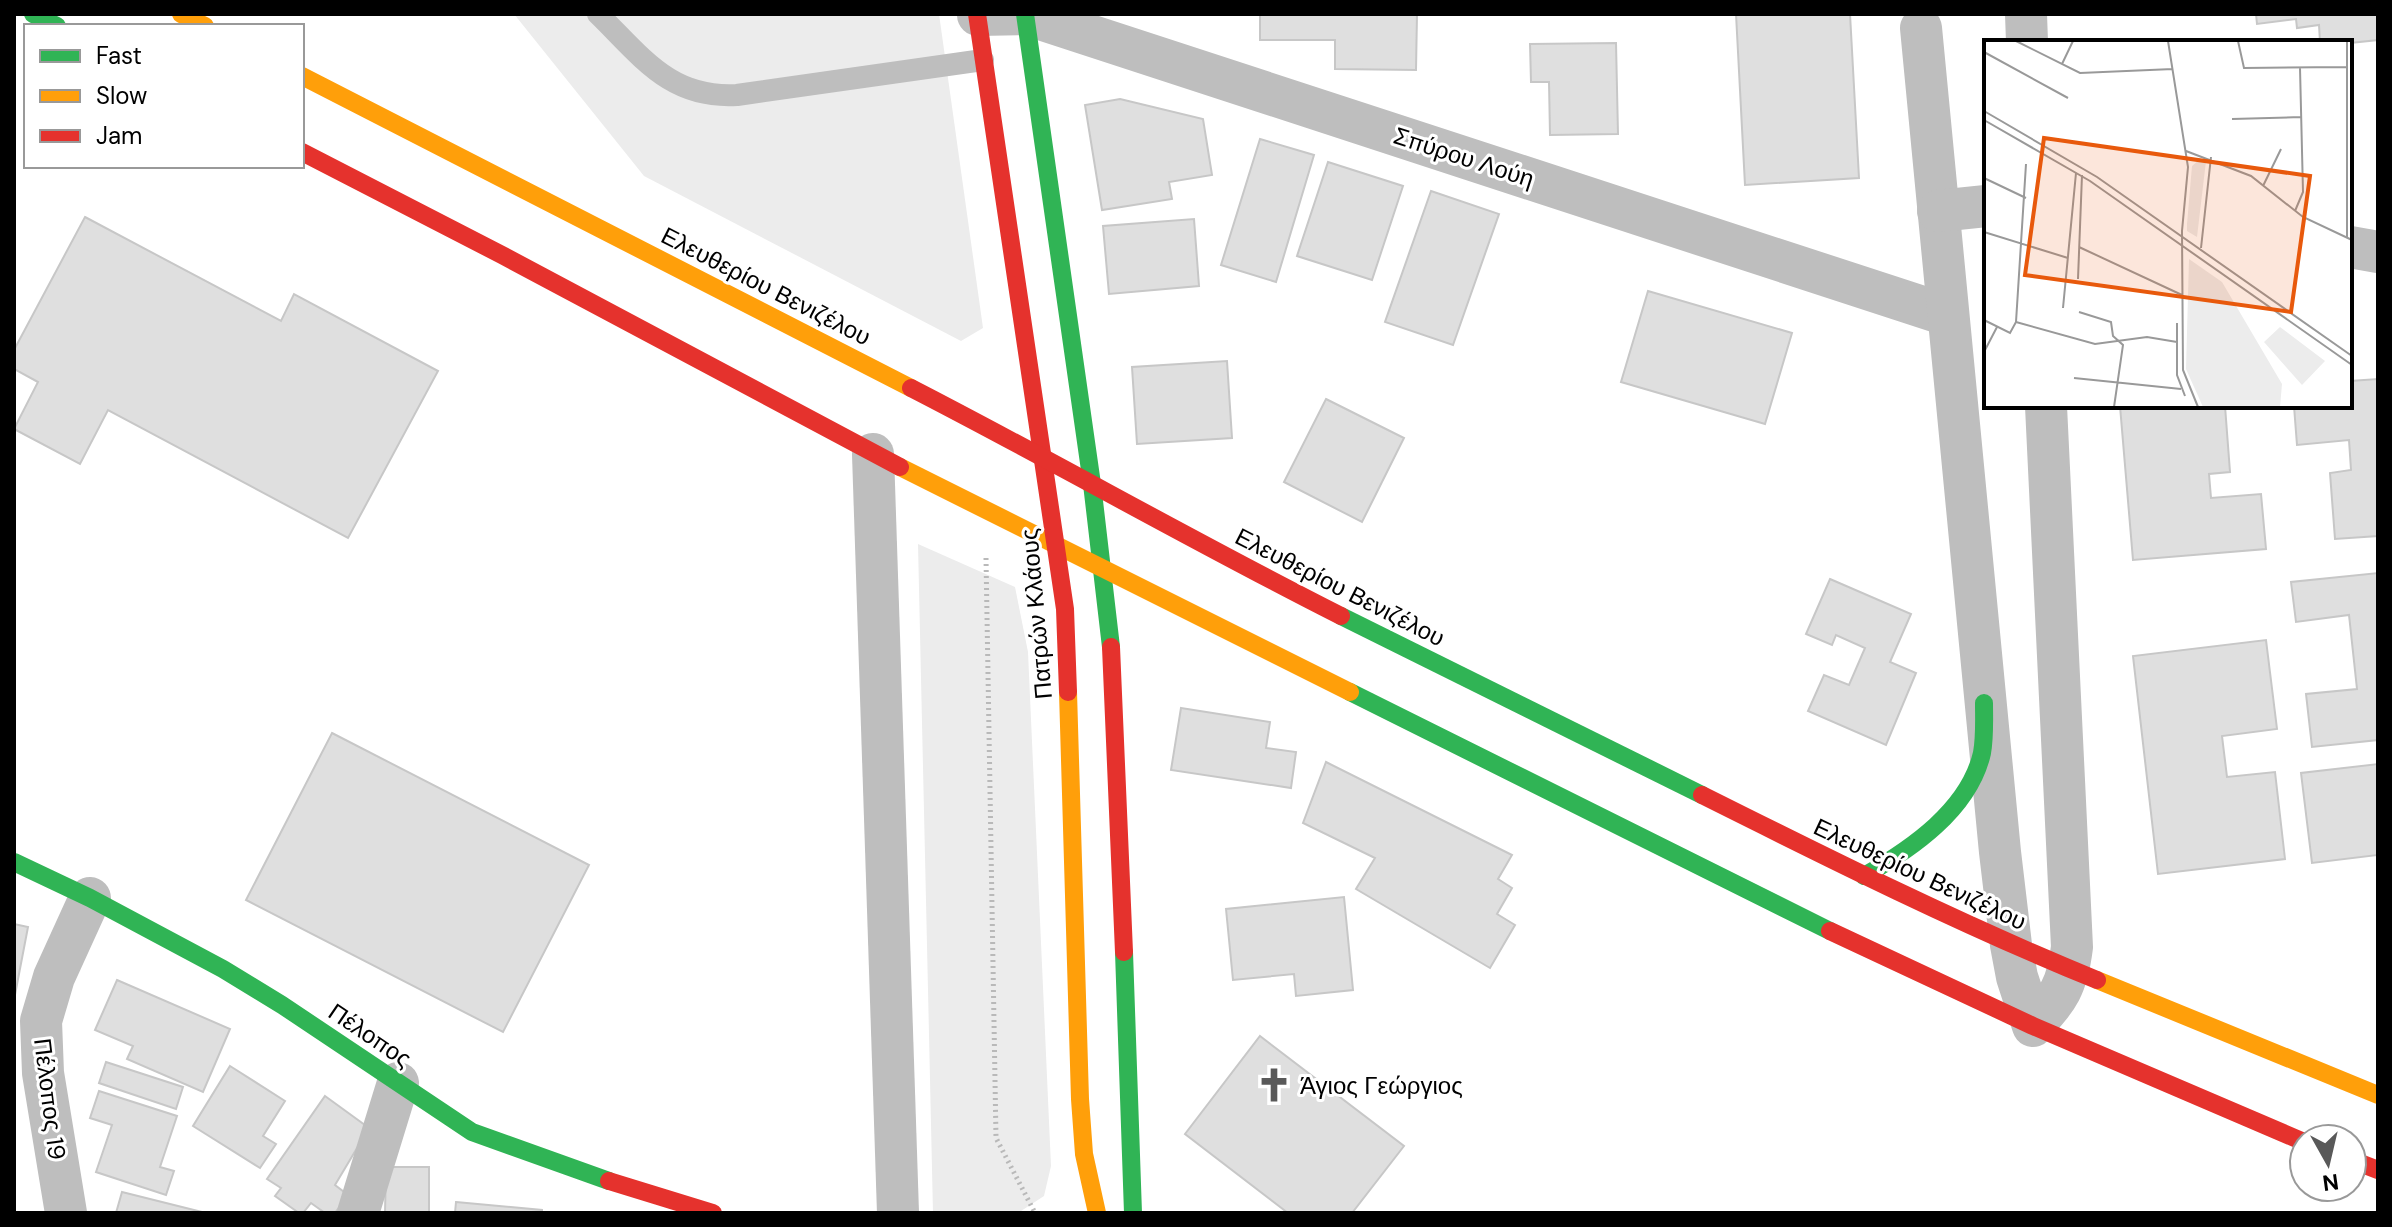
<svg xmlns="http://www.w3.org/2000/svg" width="2392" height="1227" font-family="'DM Sans',sans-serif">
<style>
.green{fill:#ececec}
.building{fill:#dfdfdf;stroke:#c7c7c7;stroke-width:2}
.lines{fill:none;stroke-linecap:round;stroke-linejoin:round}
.path{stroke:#b9b9b9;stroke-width:5;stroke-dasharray:2 4;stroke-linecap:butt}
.lane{stroke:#bebebe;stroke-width:22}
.street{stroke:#bebebe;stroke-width:42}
.fast{stroke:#30b455;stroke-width:18}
.slow{stroke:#ff9f0a;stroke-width:18}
.jam{stroke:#e5322d;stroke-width:18}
.labels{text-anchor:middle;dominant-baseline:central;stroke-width:6;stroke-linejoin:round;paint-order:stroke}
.street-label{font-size:24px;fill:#000;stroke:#fff}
.poi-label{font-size:24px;fill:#000;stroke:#fff;text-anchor:start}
.inset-road{fill:none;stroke:#999;stroke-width:2}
.view{fill:#e8590c;fill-opacity:0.15;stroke:#e8590c;stroke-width:4}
.inset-edge{fill:none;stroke:#000;stroke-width:4}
</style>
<rect width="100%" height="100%" fill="#fff"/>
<g class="green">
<path d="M514 14H939L983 328 961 341 644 176Z"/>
<path d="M918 544 1015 587 1028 652 1051 1166 1044 1196 1018 1213H933Z"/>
</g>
<g class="building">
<path d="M1260 14H1417L1416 70 1335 69V40H1260Z"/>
<path d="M1736 14H1850L1859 178 1745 185Z"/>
<path d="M2256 14H2378V40L2350 43 2320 42 2319 25 2297 28 2296 19 2257 24Z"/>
<path d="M1616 43 1618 134 1550 135 1549 82H1531L1530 44Z"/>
<path d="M1120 99 1203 119 1212 175 1169 182 1172 199 1102 210 1085 105Z"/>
<path d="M1260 139 1314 155 1276 282 1221 265Z"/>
<path d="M1328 162 1403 186 1372 280 1297 256Z"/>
<path d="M1431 191 1499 214 1453 345 1385 322Z"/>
<path d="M85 217 281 321 294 294 438 371 348 538 108 410 80 464 14 429 38 382 14 369V350Z"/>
<path d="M1194 219 1199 286 1109 294 1103 226Z"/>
<path d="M1648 291 1792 333 1765 424 1621 382Z"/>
<path d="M1227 361 1232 438 1137 444 1132 367Z"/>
<path d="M2378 379V536L2335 539 2330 473 2351 470 2349 440 2297 445 2294 406H2350V381Z"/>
<path d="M1326 399 1404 438 1362 522 1284 482Z"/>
<path d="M2120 406H2225L2230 472 2209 474 2211 498 2261 494 2266 549 2133 560Z"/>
<path d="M2378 573V740L2312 747 2306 694 2357 689 2349 615 2296 622 2291 582Z"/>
<path d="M1830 579 1911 614 1890 662 1916 673 1886 745 1808 711 1824 675 1849 685 1865 648 1836 635 1832 645 1806 634Z"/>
<path d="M2266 640 2277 729 2222 736 2227 777 2275 772 2285 859 2158 874 2133 656Z"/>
<path d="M1181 708 1270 722 1266 748 1296 752 1291 788 1171 770Z"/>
<path d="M332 733 589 865 503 1032 246 900Z"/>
<path d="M1326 762 1512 855 1498 879 1512 888 1497 914 1515 925 1490 968 1356 889 1375 858 1303 823Z"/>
<path d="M2378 764V862L2377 855 2312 863 2301 773Z"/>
<path d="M1344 897 1353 990 1296 996 1294 974 1233 980 1226 909Z"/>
<path d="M14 924 28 927 14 1000Z"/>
<path d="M117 980 230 1029 203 1092 127 1059 133 1046 95 1030Z"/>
<path d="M1260 1036 1404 1146 1352 1213H1288L1185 1134Z"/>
<path d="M106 1062 183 1087 176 1109 99 1083Z"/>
<path d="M230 1066 285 1101 263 1136 276 1144 260 1168 193 1126Z"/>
<path d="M99 1091 177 1116 160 1167 174 1171 166 1195 96 1172 112 1125 90 1118Z"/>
<path d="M325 1096 369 1128 335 1185 348 1195 335 1213H325L311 1203 303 1213H299L275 1196 281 1188 267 1179Z"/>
<path d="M386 1167H429V1213H385Z"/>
<path d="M122 1192 206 1213H116Z"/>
<path d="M456 1202 542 1210V1213H455Z"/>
</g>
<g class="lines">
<path class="path" d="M986 558 996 1138 1035 1213"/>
<path class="lane" d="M598 14C642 57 670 99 737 95L983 60"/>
<g class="street">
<path d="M2026 14 2027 42"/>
<path d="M978 15 1025 14 1947 315"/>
<path d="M1921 28 2000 852 2011 945 2017 977 2033 1026C2059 997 2067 987 2072 947L2046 406"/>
<path d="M1938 211 1986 206"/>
<path d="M2350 247 2378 252"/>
<path d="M873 454 898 1213"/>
<path d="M66 1213 43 1073 41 1021 54 977 90 898"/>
<path d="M358 1213 398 1083"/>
</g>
<g class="fast">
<path d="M33 14 57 26"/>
<path d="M1025 14 1092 484 1111 647"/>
<path d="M1341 616 1702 795"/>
<path d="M1350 692 1830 931"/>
<path d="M14 862 90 898 223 969 282 1005 472 1132 609 1181"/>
<path d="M1864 876C1911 849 1969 810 1982 753 1985 736 1984 720 1984 703"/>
<path d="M1124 952 1133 1213"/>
</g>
<g class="slow">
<path d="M181 14 205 26"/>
<path d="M302 76 911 388"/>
<path d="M900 467 1350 692"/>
<path d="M1068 692 1080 1099 1084 1154 1097 1213"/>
<path d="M2097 980 2378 1095"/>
</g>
<g class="jam">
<path d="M977 14 1065 609 1068 692"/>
<path d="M302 152 502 255 900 467"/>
<path d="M911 388C1055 462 1196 543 1341 616"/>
<path d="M1111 647 1124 952"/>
<path d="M1702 795C1832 860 1962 925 2097 980"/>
<path d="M1830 931 2033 1026 2304 1142"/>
<path d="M2352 1160 2378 1170"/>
<path d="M609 1181 713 1213"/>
</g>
</g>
<defs>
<g id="church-bare" transform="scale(2.76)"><path d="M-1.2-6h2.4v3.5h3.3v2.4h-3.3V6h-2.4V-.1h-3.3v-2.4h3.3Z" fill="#595959" stroke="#fff" stroke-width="2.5" paint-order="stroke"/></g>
</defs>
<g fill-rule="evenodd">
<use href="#church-bare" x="1274" y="1085"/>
</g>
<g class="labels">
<g class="street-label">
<text transform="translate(1464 157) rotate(18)">Σπύρου Λούη</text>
<text transform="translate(766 286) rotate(27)">Ελευθερίου Βενιζέλου</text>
<text transform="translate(1340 587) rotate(27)">Ελευθερίου Βενιζέλου</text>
<text transform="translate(1036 614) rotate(-95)">Πατρών Κλάους</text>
<text transform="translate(1920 874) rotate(25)">Ελευθερίου Βενιζέλου</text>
<text transform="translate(370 1035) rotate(34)">Πέλοπος</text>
<text transform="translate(50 1099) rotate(83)">Πέλοπος 19</text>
</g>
<g class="poi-label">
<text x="1300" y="1085">Άγιος Γεώργιος</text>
</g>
</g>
<g transform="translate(1984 40)">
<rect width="368" height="368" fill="#fff"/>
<path d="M215 120 222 121 213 197 203 191V184L208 126ZM205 219 238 242 298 344 296 367H219L202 329ZM296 287 341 321 318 345 280 302Z" fill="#ececec"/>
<path class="inset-road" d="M32 1 96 33 189 29M184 1 204 127 198 191 199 330 214 367M254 1 260 28 363 27M363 1V198M0 12 84 58M78 24 89 1M0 71 113 137 368 316M248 79 317 77M0 80 106 141 368 325M202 111 267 136 319 177 368 200M0 138 42 158M279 146 297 109M311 171 319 152 316 28M0 192 84 218M95 207 198 255M217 208 227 117M94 239 98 135M79 268 92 133M95 272 127 282 129 296 139 305 130 367M0 280 26 293 32 282 42 124M32 282 111 304 163 297 193 302M193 283V335L201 356M0 312 13 287M90 338 197 349"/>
<path class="view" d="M60 98 326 136 307 272 41 235Z"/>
<rect width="368" height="368" class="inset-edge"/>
</g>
<rect width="2392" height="1227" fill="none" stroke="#000000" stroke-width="32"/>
<rect x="24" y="24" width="280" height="144" fill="#ffffff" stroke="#999999" stroke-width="2"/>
<rect x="40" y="50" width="40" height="12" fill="#30b455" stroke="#999999" stroke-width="2"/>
<text x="96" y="64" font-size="24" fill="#000000">Fast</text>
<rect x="40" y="90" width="40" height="12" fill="#ff9f0a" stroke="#999999" stroke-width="2"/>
<text x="96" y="104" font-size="24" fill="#000000">Slow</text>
<rect x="40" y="130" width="40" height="12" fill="#e5322d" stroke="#999999" stroke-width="2"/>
<text x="96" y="144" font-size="24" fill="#000000">Jam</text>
<g transform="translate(2328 1163) rotate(172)"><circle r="38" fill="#ffffff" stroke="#999999" stroke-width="2"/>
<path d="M0-6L14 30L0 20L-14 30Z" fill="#595959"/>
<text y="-12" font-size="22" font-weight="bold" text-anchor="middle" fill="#000000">N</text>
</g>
</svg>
